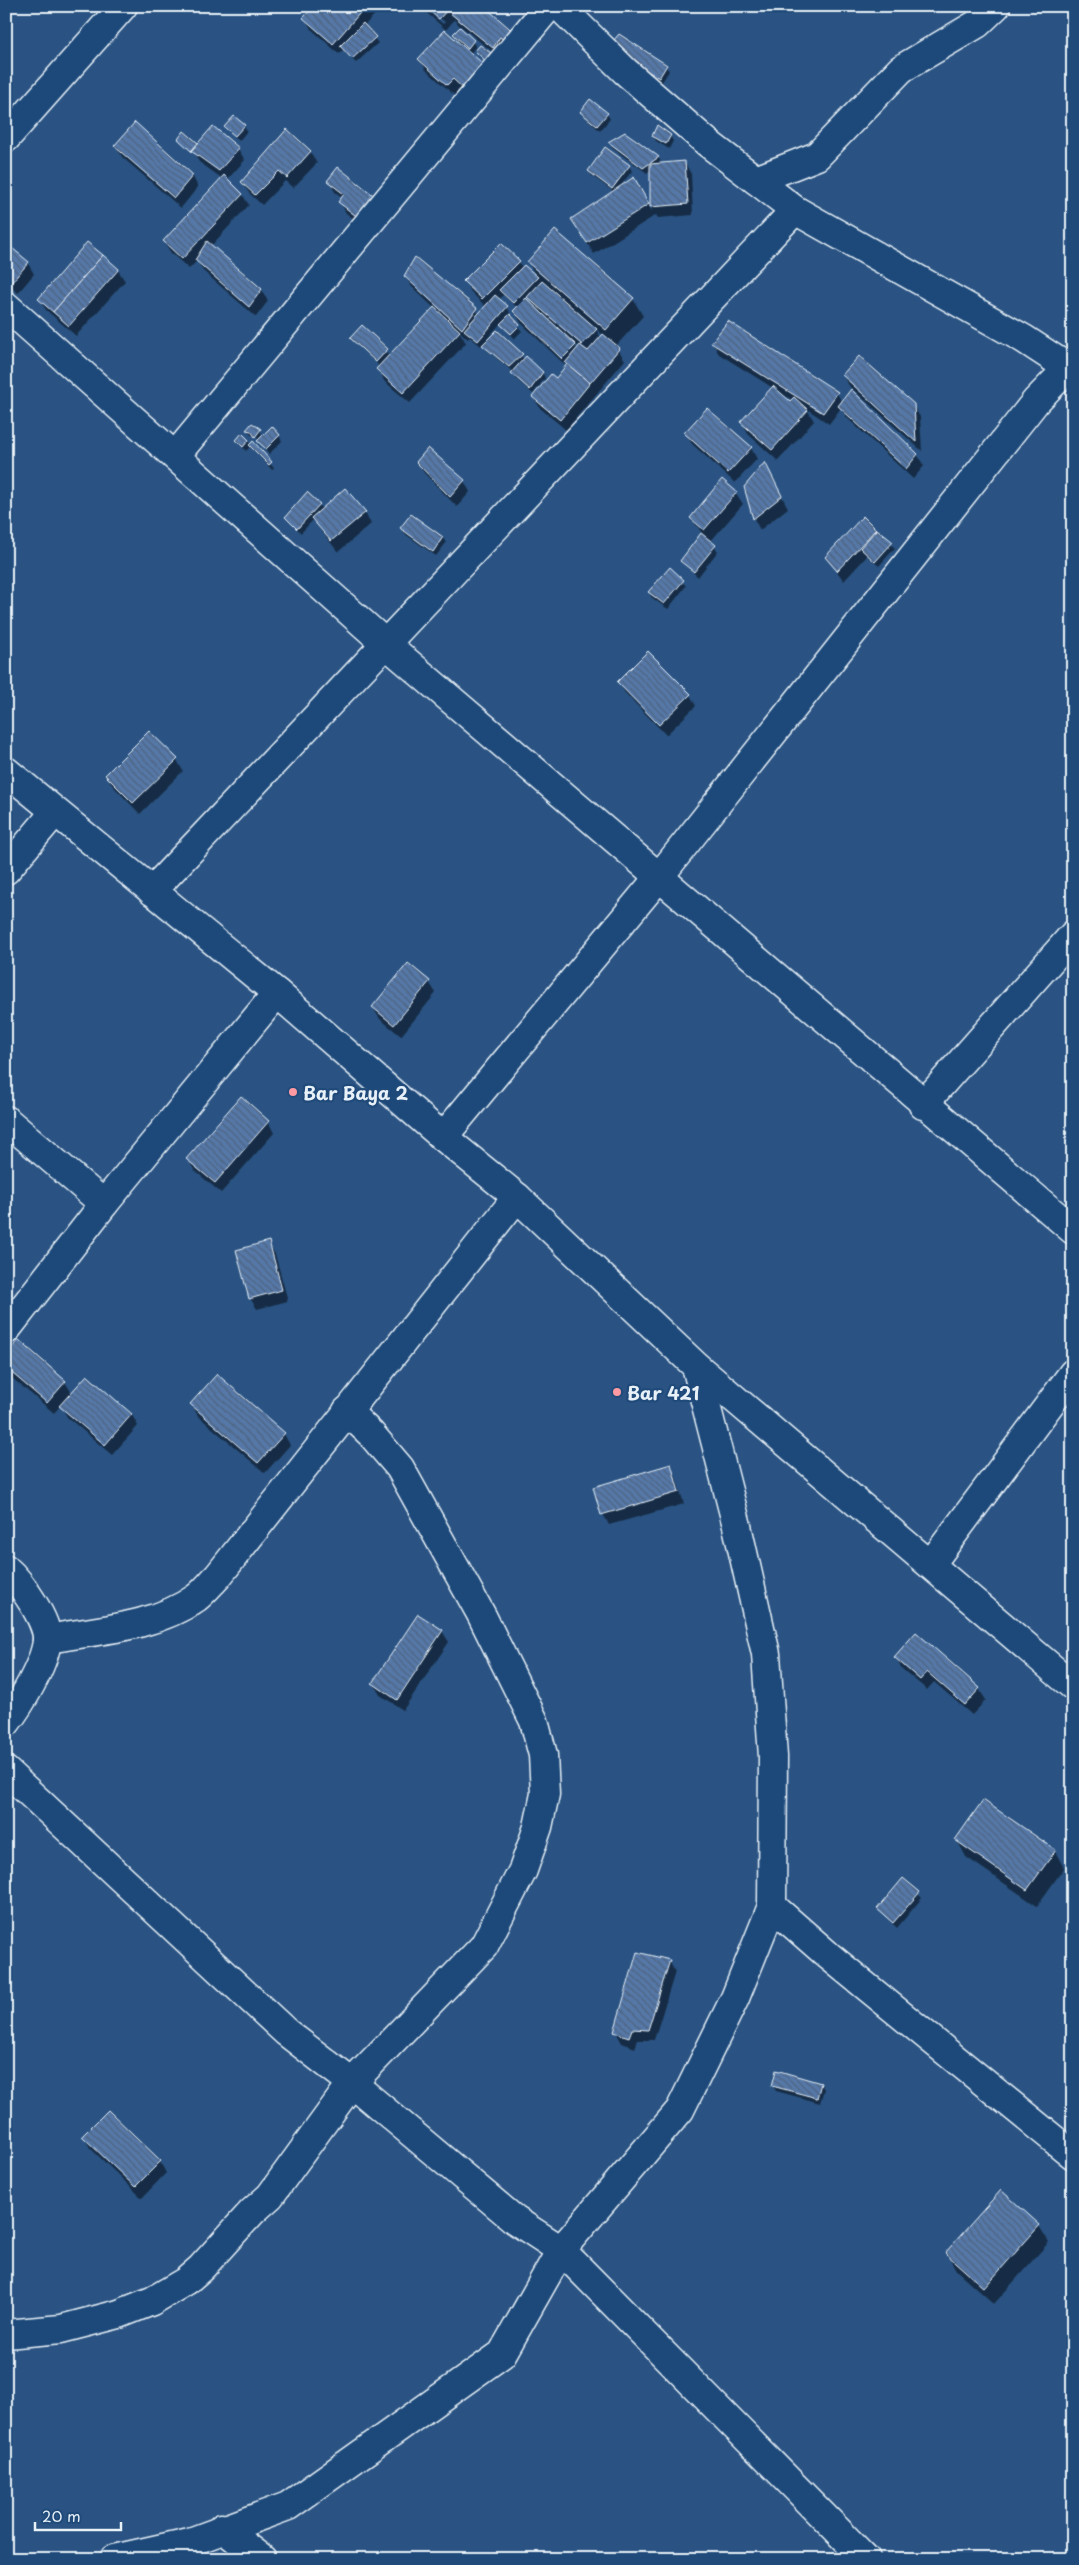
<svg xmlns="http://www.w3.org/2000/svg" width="1079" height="2565" font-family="'Playpen Sans',sans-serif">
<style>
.shadow{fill:#0007;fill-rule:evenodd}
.building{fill:url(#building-back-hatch);stroke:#e8f1f8}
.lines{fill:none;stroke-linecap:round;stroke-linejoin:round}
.minor-casing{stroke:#e8f1f8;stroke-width:31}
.minor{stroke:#1f4a7a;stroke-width:28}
.poi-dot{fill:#ff9aa2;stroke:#1f4a7a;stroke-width:2}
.labels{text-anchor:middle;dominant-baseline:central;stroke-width:4.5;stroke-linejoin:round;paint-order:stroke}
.poi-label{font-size:18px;font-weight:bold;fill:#e8f1f8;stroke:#1f4a7a;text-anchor:start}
</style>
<defs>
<pattern id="building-back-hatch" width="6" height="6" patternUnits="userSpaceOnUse" patternTransform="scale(1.25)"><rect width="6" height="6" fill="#5578a8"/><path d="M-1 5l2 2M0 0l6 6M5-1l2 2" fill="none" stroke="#4e627e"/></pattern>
</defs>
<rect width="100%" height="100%" fill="#2a5383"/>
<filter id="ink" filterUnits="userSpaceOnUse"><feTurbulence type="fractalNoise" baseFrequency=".02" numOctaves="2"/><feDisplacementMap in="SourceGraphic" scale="10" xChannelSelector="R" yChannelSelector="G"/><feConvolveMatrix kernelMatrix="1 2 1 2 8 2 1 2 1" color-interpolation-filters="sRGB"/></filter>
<g filter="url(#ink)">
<g class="shadow">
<path d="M336 6H375L378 11 364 26 378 43 356 63 343 50 339 54 311 29 305 18 331 11Z"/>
<path d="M419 6H422L443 24 445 22 426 6H482L516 36 500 58 458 24 455 19 446 30Z"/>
<path d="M460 29 476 46 470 54 475 103 459 89 454 95 426 70 420 59 460 44 455 34Z"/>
<path d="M613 52 666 66 669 71 662 82Z"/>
<path d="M581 113 607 114 610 119 600 131Z"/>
<path d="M244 126 247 131 239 141 226 127Z"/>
<path d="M287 130 310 152 317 163 293 188 285 181 262 205 249 193 242 182Z"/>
<path d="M653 136H670L673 141 669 149 656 141Z"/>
<path d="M179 139 198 145 238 149 245 160 227 180 242 194 249 205 211 246 261 290 268 301 256 317 203 271 197 261 189 269 171 253 164 242 223 179 199 162 194 153Z"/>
<path d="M610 143 658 157 661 162 657 165 685 163 691 174 693 215 658 218 656 215 594 254 572 219 614 192 592 176 589 171 629 166 632 171 619 188 634 179 652 211 651 169 647 173 612 148Z"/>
<path d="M116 146 192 175 198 187 181 208 122 157Z"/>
<path d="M338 169 367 229 346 213 340 202 343 198 335 192 329 181Z"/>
<path d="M6 245 28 263 34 274 18 293 6 283Z"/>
<path d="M519 262 522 268 524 266 537 278 528 262 633 299 643 316 616 346 625 360 566 430 540 408 533 397 556 380 566 366 521 323 515 312 518 308 503 295 499 300 507 307 510 312 508 315 522 331 514 339 501 323 487 339 488 341 497 332 525 360 542 372 545 378 533 394 515 378 513 372 487 350 483 344 481 346 470 337 468 339 459 331 466 343 410 403 384 381 374 356 372 357 375 362 352 339 362 327 390 356 434 308 412 287 405 276 476 309 479 315 486 307 471 292 465 281ZM528 296 535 308H534L525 299ZM596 329 603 335 601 338ZM574 343 580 348 578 350Z"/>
<path d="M118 270 125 281 76 336 46 310 39 299Z"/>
<path d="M712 343 837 393 842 402 917 454 924 466 913 479 846 417 841 408 829 424 807 409 814 421 778 461 748 434 742 422 773 388 719 354ZM784 395 792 400 790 403Z"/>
<path d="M843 376 913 405 920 417 922 451 850 387Z"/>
<path d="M6 379 10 385 6 389Z"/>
<path d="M248 430H260L263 437 279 435 282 441 269 454 256 436 251 435Z"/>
<path d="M685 433 751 448 757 459 735 483 692 444Z"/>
<path d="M237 440 248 441 274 468 272 470 251 446 246 451Z"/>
<path d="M417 462 464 481 470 492 457 507 424 473Z"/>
<path d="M771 475 788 508 760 530 754 519 745 487Z"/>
<path d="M722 481 736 493 743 504 710 542 718 551 698 577 681 561 702 533 691 518Z"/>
<path d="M319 505 322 509 365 513 371 524 338 552 313 520 301 533 286 517Z"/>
<path d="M412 515 443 538 446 543 436 556 405 534 402 529Z"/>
<path d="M875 530 895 548 879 566 867 556 844 581 827 558Z"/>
<path d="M670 569 686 586 668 609 652 598 649 593Z"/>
<path d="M618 682 690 695 696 706 666 735 625 693Z"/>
<path d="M177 760 183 771 140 814 113 786 106 775Z"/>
<path d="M409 965 429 982 436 993 401 1036 380 1019 373 1008Z"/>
<path d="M268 1121 274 1133 221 1193 194 1170 188 1159Z"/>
<path d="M268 1243 275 1254 288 1301 257 1309 250 1298Z"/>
<path d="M6 1356 65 1382 72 1393 87 1376 132 1415 138 1426 112 1455 67 1417 61 1405 54 1413 7 1374Z"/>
<path d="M192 1405 284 1434 290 1445 265 1473 198 1416Z"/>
<path d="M670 1466 676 1477 684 1504 609 1525 603 1514Z"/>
<path d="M442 1631 449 1642 403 1710 380 1695 373 1683Z"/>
<path d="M916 1634 979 1689 986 1700 972 1715 934 1682 927 1690 902 1669 896 1658Z"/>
<path d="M957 1840 1055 1851 1064 1868 1037 1906 966 1857Z"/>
<path d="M904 1880 922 1898 897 1928 878 1909Z"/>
<path d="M669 1961 675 1972 654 2040H638L635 2048 622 2043 616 2032Z"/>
<path d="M821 2084 824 2089 820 2103 776 2091 773 2086Z"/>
<path d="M84 2136 160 2162 166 2173 142 2198 90 2148Z"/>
<path d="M1001 2192 1039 2226 1049 2242 994 2304 956 2270 947 2253Z"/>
</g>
<g class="building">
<path d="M314 6H327L331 10 334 6H366L333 44 303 18Z"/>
<path d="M424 6H451L439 19Z"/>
<path d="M457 6H484L517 35 510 45 500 37 493 48 450 13Z"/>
<path d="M363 23 376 37 352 59 340 46Z"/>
<path d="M460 27 474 40 468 48 453 34Z"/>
<path d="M445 30 489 69 468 93 453 79 447 85 418 59Z"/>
<path d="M619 34 667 65 659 78 608 47Z"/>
<path d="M480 45 498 58 491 66 475 51Z"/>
<path d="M590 99 608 113 597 126 580 112Z"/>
<path d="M234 116 245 125 235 136 224 127Z"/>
<path d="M135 122 193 175 174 198 114 146Z"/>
<path d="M657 125 671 135 666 144 652 136Z"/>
<path d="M213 126 239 148 219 171 191 151Z"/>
<path d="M287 129 311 151 287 178 279 171 255 195 241 182Z"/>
<path d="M184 131 198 143 191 151 178 139Z"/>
<path d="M625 132 642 144 659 157 643 168 608 142Z"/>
<path d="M605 147 630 165 612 189 588 171Z"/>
<path d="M685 161 688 204 650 207V164Z"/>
<path d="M338 167 377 198 360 219 338 202 344 194 327 181Z"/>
<path d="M224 175 243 194 182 259 163 241Z"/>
<path d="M634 177 649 204 587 243 571 219Z"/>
<path d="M555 230 634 298 606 330 527 262Z"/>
<path d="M207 241 262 289 249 307 195 260Z"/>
<path d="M87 242 103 255 53 312 38 299Z"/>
<path d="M6 243 29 262 11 283 6 278Z"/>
<path d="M501 243 520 261 482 299 463 281Z"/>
<path d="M103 255 119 269 69 326 53 312Z"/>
<path d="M415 257 477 308 462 329 404 276Z"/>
<path d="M524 265 538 277 513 303 499 290Z"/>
<path d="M542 281 597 329 582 345 527 297Z"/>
<path d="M495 295 508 306 478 341 464 330Z"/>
<path d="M526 298 576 345 562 359 513 311Z"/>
<path d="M434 307 460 331 403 393 376 369Z"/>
<path d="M510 314 520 325 511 334 500 324Z"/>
<path d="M728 321 838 392 823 413 711 343Z"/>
<path d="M362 325 388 349 376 362 350 338Z"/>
<path d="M497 330 523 354 509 367 482 345Z"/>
<path d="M603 334 620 348 590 383 565 363 580 345 588 351Z"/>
<path d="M526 356 543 372 530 390 511 373Z"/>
<path d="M859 356 914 404 916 442 842 375Z"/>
<path d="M567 364 590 383 560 420 532 397 551 374 556 378Z"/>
<path d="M773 386 790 401 794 397 808 410 772 450 740 422Z"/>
<path d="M851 389 918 454 906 469 838 406Z"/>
<path d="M707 408 752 447 728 473 684 433Z"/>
<path d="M252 423 261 429 255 437 251 431 246 430Z"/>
<path d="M272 426 280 435 266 449 257 441Z"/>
<path d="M242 433 249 440 243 447 236 440Z"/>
<path d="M253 441 272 462 269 465 249 445Z"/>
<path d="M428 448 465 480 450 497 416 462Z"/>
<path d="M765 462 782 496 753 519 744 487Z"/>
<path d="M722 479 737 492 704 530 690 518Z"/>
<path d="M345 488 366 512 331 541 311 518Z"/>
<path d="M307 492 320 504 297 529 285 517Z"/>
<path d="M411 514 443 537 433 552 400 528Z"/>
<path d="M863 516 876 529 837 571 825 557Z"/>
<path d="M877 529 893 542 875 562 860 548Z"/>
<path d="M701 533 716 545 694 572 680 561Z"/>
<path d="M670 567 684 580 664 604 648 592Z"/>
<path d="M648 651 691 694 659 725 617 682Z"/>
<path d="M149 731 178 759 133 803 105 775Z"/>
<path d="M408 963 430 981 394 1025 372 1007Z"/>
<path d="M241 1096 269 1121 215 1183 186 1159Z"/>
<path d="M269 1241 282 1290 249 1299 236 1250Z"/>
<path d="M19 1340 66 1381 47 1403 6 1368V1354Z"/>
<path d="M217 1374 285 1433 258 1463 190 1404Z"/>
<path d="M87 1375 132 1414 105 1445 59 1406Z"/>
<path d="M671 1464 679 1492 601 1515 593 1487Z"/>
<path d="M418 1614 443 1630 397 1700 372 1683Z"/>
<path d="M916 1632 980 1688 965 1705 927 1672 920 1680 894 1657Z"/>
<path d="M983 1800 1056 1850 1027 1890 955 1840Z"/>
<path d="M903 1878 920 1892 893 1923 877 1909Z"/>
<path d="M637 1952 670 1960 648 2030 632 2029 629 2037 614 2032Z"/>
<path d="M776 2070 821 2083 817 2098 772 2086Z"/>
<path d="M108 2110 161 2161 135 2187 82 2136Z"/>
<path d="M1001 2190 1040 2225 984 2288 945 2253Z"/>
</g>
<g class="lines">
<g class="minor-casing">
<g id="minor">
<path d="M559 6 625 71 709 144 795 210 1024 339 1073 371"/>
<path d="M6 138 123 6"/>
<path d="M756 180 817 156 901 69 977 24 996 6"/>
<path d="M6 306 386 644 1073 1230"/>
<path d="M176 455 549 6"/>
<path d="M6 771 277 993 443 1137 517 1197 696 1366 1073 1686"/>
<path d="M6 870 54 813"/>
<path d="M152 891 795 210"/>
<path d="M923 1105 1073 935"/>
<path d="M6 1120 104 1204"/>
<path d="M443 1137 659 877 1036 401 1073 363"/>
<path d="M6 1330 104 1204 277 993"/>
<path d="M931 1564 1073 1373"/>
<path d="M6 1569C20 1581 49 1622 47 1641 44 1665 21 1704 6 1723"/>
<path d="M47 1639C96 1630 154 1628 196 1598 204 1592 211 1583 218 1576L517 1197"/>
<path d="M6 1771 286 2032 352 2083 515 2220 561 2250 866 2559"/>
<path d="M772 1906 829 1956 1073 2155"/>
<path d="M6 2334 61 2329 119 2314 152 2301 186 2281 201 2268 252 2212 270 2196 352 2083 484 1946 523 1870 538 1827 545 1794 543 1755 534 1721 482 1616 400 1468 371 1434 347 1411"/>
<path d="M222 2528 262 2559"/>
<path d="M114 2559 190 2542 288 2506 502 2354 561 2250 680 2110 735 1998 772 1906 773 1757 766 1654 737 1526 696 1366"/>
</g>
</g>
<use href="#minor" class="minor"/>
</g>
</g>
<g class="poi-dot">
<circle cx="293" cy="1092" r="5"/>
<circle cx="617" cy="1392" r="5"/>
</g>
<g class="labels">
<g class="poi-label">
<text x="303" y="1092">Bar Baya 2</text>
<text x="627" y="1392">Bar 421</text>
</g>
</g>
<rect width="1079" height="2565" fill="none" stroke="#1f4a7a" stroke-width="25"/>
<rect x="12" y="12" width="1054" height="2540" fill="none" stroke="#e8f1f8" stroke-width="2" filter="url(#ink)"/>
<path d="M35 2522v8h86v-8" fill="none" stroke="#e8f1f8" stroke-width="2.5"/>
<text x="42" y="2522" font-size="15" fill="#e8f1f8" stroke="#1f4a7a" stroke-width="4" paint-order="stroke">20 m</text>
</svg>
